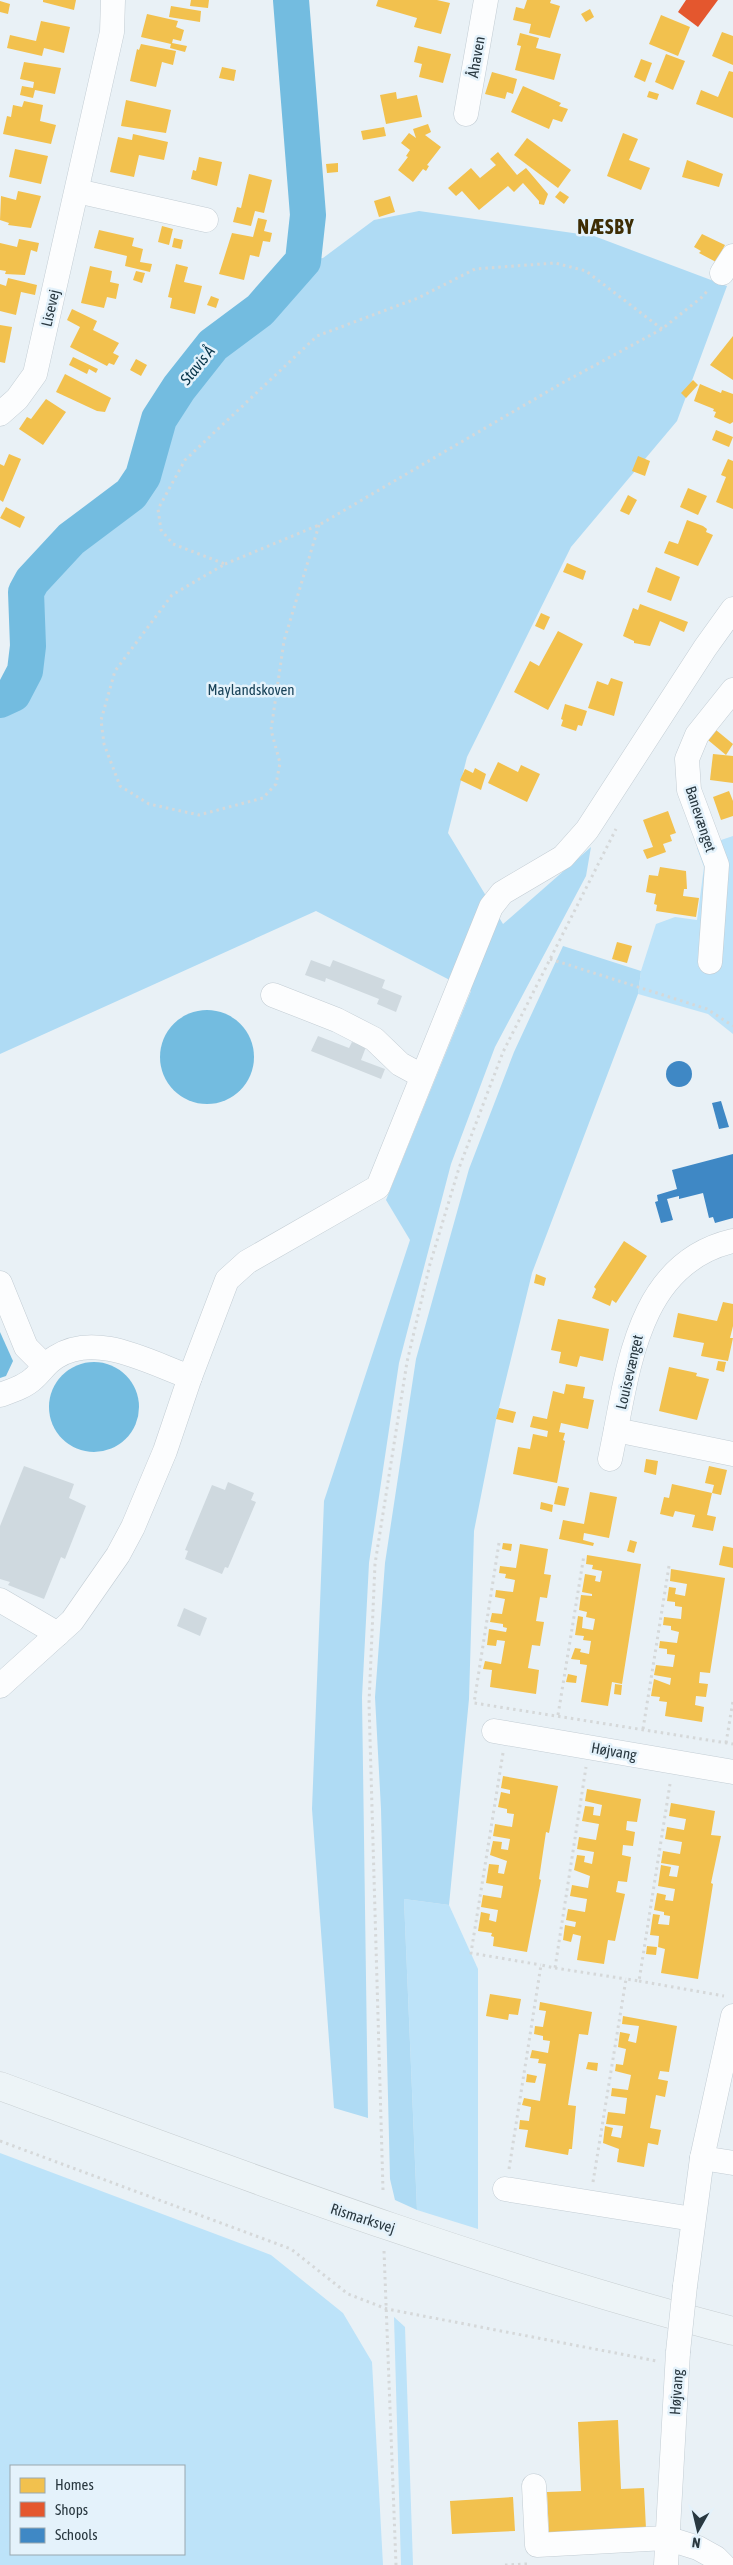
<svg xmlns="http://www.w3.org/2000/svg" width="733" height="2565" font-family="'Asap Condensed',sans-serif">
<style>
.green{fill:#bde3f9;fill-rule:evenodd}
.forest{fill:#afdbf4}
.water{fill:#73bce0}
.homes{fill:#f2c14e}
.shops{fill:#e4572e}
.schools{fill:#3f88c5}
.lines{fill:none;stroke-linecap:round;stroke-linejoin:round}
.river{stroke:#73bce0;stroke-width:36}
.building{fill:#cfd9df}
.minor-casing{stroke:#c3cdd4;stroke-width:25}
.major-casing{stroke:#c8cfd2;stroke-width:29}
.path{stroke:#d5d8d9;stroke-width:3;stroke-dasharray:2.5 4;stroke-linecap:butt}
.minor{stroke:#fcfdfe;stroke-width:24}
.major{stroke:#edf4f7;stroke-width:28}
.minor-bridge-casing{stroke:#c3cdd4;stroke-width:25;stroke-linecap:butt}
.minor-bridge{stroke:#fcfdfe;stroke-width:24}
.labels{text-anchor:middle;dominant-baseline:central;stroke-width:5;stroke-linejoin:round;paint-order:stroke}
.street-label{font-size:15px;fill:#293840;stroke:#e4f2fb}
.park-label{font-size:15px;fill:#194359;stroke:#e4f2fb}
.water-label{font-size:16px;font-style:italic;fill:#08354a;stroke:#e4f2fb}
.district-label{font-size:20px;font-weight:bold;letter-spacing:1px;fill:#3e2d04;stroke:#e4f2fb}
</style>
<rect width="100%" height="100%" fill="#e9f1f6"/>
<g class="green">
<path d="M733 836V1034L708 1014 638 994 641 971 656 924 675 917 697 920 704 867 697 848Z"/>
<path d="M404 1899 449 1905 478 1969V2229L417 2210Z"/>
<path d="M0 2153 271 2255 343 2313 372 2362 383 2565H0ZM11 2466H184V2554H11Z"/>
<path d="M394 2317 405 2327 413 2565H401Z"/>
</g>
<g class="forest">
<path d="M419 211 594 236 727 286 677 421 571 547 467 757 448 833 503 924 591 847 586 876 495 1047 451 1164 399 1363 369 1563 362 1697 368 2118 334 2108 312 1809 324 1501 410 1240 386 1200 471 991 316 911 0 1054V700L13 694 25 671 28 646 26 592 32 581 71 539 131 494 143 476 159 419 179 388 213 345 260 310 303 261 323 258 374 220Z"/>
<path d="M563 946 641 971 638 994 532 1273 496 1420 474 1531 469 1699 449 1905 404 1899 417 2210 395 2200 390 2179 381 1809 375 1697 385 1563 416 1359 469 1169 514 1052Z"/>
</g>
<g class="water">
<circle cx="207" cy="1057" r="47"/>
<path d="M0 1332 13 1361 6 1376 0 1378Z"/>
<circle cx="94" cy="1407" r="45"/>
</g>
<g class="homes">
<path d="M43 0H76L74 10 43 2Z"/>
<path d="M191 0H209L208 8 190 6Z"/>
<path d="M378 0H437L450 3 441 34 414 27 417 18 376 6Z"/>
<path d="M527 0H551L550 3 560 6 550 38 529 33 531 24 513 20 516 7 524 9Z"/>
<path d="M0 1 10 4 8 14 0 12Z"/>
<path d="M171 6 201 11 200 22 169 17Z"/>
<path d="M590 9 594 17 586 22 581 14Z"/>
<path d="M147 14 178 21 176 27 184 30 181 41 173 39 172 43 187 46 185 52 170 48 171 44 141 37Z"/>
<path d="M661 15 690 27 678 56 649 44Z"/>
<path d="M41 21 70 27 64 53 44 48 42 56 7 48 10 35 36 41Z"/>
<path d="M722 32 733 36V65L712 56Z"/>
<path d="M520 33 539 38 536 48 561 54 554 80 515 70 521 46 517 45Z"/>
<path d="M141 44 176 51 173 65 162 62 156 87 130 81 137 49 139 50Z"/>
<path d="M418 46 451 54 443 83 419 77 422 64 414 62Z"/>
<path d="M666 54 685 61 673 90 655 82Z"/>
<path d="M641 59 652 63 645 82 634 77Z"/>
<path d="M24 62 61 68 55 94 35 90 33 98 20 95 22 86 33 88 34 82 20 79Z"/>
<path d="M222 67 236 70 234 81 219 78Z"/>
<path d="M729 71 733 72V118L696 104 701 90 718 97Z"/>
<path d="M492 72 517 79 513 94 507 92 505 99 485 94Z"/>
<path d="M523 86 561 103 559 106 568 109 562 122 553 119 549 129 511 112Z"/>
<path d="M649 91 659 94 657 100 647 97Z"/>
<path d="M396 92 397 99 417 95 422 117 386 124 380 95Z"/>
<path d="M126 100 171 110 166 133 121 126Z"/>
<path d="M24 101 43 105 40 121 56 125 51 144 3 134 7 116 11 117 13 105 22 107Z"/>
<path d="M428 124 431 132 425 135 441 147 427 165 429 166 426 171 423 169 413 182 398 170 408 157 406 156 410 150 401 143 409 133 416 138 413 129Z"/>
<path d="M384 127 386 136 363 140 361 131Z"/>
<path d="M623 133 638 139 629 160 650 168 641 190 607 176Z"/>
<path d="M133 134 168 142 164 160 139 155 134 177 110 172 118 137 132 140Z"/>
<path d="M527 138 571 170 558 188 514 155Z"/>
<path d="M15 149 48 156 41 184 9 177Z"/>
<path d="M498 152 517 175 526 168 548 194 544 205 539 204V201L523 183 514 192 508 186 479 210 462 191 456 196 448 188 471 168 480 178 496 165 490 159Z"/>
<path d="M199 157 222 162 217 186 191 179 193 170 196 171Z"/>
<path d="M687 160 723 174 719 187 682 177Z"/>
<path d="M338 163V172L327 173 326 164Z"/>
<path d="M249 174 272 180 264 213 255 211 251 226 233 222 237 207 241 208Z"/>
<path d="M18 191 41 196 31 228 8 225 9 223 0 220 1 196 16 200Z"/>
<path d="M560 191 569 197 564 204 555 197Z"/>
<path d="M390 196 395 212 379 217 374 201Z"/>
<path d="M258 218 267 220 264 231 272 233 270 242 263 241 259 257 250 255 244 280 219 274 232 233 253 237Z"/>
<path d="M162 226 173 229 169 245 158 242Z"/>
<path d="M99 230 134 238 132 246 143 249 140 262 152 264 150 272 125 266 127 256 94 248Z"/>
<path d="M702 234 725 245 716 262 699 253 701 251 694 247Z"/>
<path d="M174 238 183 240 181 249 172 247Z"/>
<path d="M19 239 39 243 37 252 31 250 25 275 5 274 6 271 0 270V243L17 247Z"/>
<path d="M176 264 188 267 184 282 202 286 195 314 170 308 172 298 168 297Z"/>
<path d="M90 266 112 271 110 282 119 284 116 299 107 297 104 308 81 303Z"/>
<path d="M136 271 145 273 142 283 133 280Z"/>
<path d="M8 278 37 285 35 295 21 292 16 315 0 311V284L6 286Z"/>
<path d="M211 296 219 299 216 308 207 305Z"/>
<path d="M72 309 97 321 93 330 119 343 113 353 119 356 114 365 109 363 107 366 70 347 80 327 67 320Z"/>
<path d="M0 325 12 327 5 363 0 362Z"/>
<path d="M733 336V380L710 365Z"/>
<path d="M73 357 98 369 96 373 89 369 87 374 69 365Z"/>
<path d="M136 359 147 365 141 376 130 370Z"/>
<path d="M65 374 111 398 105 412 97 411 56 392Z"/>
<path d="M693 380 698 385 686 398 681 393Z"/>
<path d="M700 384 721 393 722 390 733 394V422L730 424 714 417 716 412 713 411 714 409 694 401Z"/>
<path d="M46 399 66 412 43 445 19 429 27 417 31 419Z"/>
<path d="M716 430 733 437 729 447 712 440Z"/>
<path d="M9 454 21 459 3 502 0 500V464L4 466Z"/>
<path d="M638 456 650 461 645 476 632 471Z"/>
<path d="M728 459 733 461V509L716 502 726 477 721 475Z"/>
<path d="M688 488 707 496 698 515 680 507Z"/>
<path d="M628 495 637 500 629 515 620 511Z"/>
<path d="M6 507 25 517 20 528 0 518Z"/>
<path d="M687 520 703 526 707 529 706 532 713 535 698 566 664 553 669 541 678 544Z"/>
<path d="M567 563 586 571 583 580 563 572Z"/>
<path d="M656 567 680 577 671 601 647 592Z"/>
<path d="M640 604 688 622 684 632 660 621 650 646 634 643V641L623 636 633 608 638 610Z"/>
<path d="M541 613 550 617 544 630 535 626Z"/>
<path d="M558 631 583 644 548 710 514 692 530 661 539 666Z"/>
<path d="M611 678 623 682 614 716 588 708 597 681 608 685Z"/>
<path d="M565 704 587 711 582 726 578 725 576 731 561 726 563 720 561 719Z"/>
<path d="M716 730 733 744 726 755 708 740Z"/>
<path d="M713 754 733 756V783L710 780Z"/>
<path d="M498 762 518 772 521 765 540 774 527 802 488 783Z"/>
<path d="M475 768 486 774 481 790 460 780 465 769 473 773Z"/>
<path d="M729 791 733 801V816L721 820 713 797Z"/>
<path d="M668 811 676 833 670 835 672 841 663 844 666 852 647 859 643 850 653 847 643 820Z"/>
<path d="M660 867 686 871 687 889H684L683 896 699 898 696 917 656 911 657 905 654 904 656 894 646 892 649 875 658 876Z"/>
<path d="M617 942 632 946 627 963 612 959Z"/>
<path d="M624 1241 647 1256 616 1303 612 1300 610 1306 592 1298 596 1289 594 1287Z"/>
<path d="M536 1274 546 1278 544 1286 534 1283Z"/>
<path d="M723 1302 733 1304V1326L730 1338H733L728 1361 701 1356 704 1343 673 1337 678 1313 717 1321Z"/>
<path d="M558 1319 609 1329 603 1361 580 1356 577 1367 559 1363 561 1352 551 1350Z"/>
<path d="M718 1361 726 1362 724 1372 716 1370Z"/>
<path d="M669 1367 697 1373 696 1376 709 1379 697 1420 659 1411Z"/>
<path d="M566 1384 585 1387 583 1398 594 1400 588 1429 561 1423 559 1432 565 1433 563 1440 565 1441 557 1483 513 1474 518 1447 530 1449 533 1434 547 1437 548 1431 530 1427 533 1416 547 1419 553 1391 564 1394Z"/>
<path d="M499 1408 516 1412 513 1423 496 1419Z"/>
<path d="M646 1459 658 1461 656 1475 644 1472Z"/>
<path d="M709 1466 727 1470 721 1495 712 1493 714 1485 705 1483Z"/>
<path d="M672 1484 712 1493 707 1515 716 1517 713 1531 692 1527 695 1515 675 1511 673 1517 660 1514 664 1497 669 1498Z"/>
<path d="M558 1486 569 1488 565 1506 554 1504Z"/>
<path d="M590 1492 617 1497 609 1538 584 1533 583 1540 594 1543 593 1546 559 1539 563 1520 584 1524Z"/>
<path d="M541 1502 553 1505 552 1512 540 1509Z"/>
<path d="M630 1540 637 1542 634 1553 627 1551Z"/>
<path d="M503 1543 512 1544 511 1551 502 1549Z"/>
<path d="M520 1544 548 1549 544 1574 551 1575 547 1598 540 1597 536 1621 544 1622 540 1646 532 1645 528 1668 539 1670 536 1694 490 1687 492 1670 483 1669 485 1661 501 1664 505 1641 497 1640 496 1646 487 1645 489 1629 506 1632 507 1628 503 1627V1624L490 1622 492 1613 502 1614 505 1599 495 1597 496 1590 513 1592 515 1580 505 1578 506 1574 499 1573 500 1566 516 1568Z"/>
<path d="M723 1546 733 1548V1568L719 1565Z"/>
<path d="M587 1555 641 1564 622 1684 612 1682 608 1706 581 1702 587 1665 580 1664V1660L571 1659 575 1648 581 1649 580 1652 589 1654 591 1641 583 1640 584 1636 575 1635 578 1616 583 1617 582 1628 593 1630 595 1619 586 1617 587 1612 579 1610 581 1595 592 1596V1594L582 1592 585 1574 596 1576 595 1581 600 1582 602 1571 592 1569 593 1565 586 1564Z"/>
<path d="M671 1569 725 1578 710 1673 700 1672 699 1683 708 1684 706 1697 696 1696 695 1705 704 1707 702 1722 665 1716 667 1702 659 1701 660 1697 651 1696 654 1679 670 1685 671 1678 654 1675 656 1665 673 1667 675 1655 667 1654V1649L659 1648 660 1641 677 1643 679 1632 671 1630V1626L663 1625 664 1617 681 1619 682 1607 675 1606V1602L667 1601 669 1587 676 1588 675 1594 685 1596 687 1584 670 1581Z"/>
<path d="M568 1674 577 1676 576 1683 566 1682Z"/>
<path d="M615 1684 622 1685 621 1695 614 1694Z"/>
<path d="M503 1776 558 1786 549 1833 546 1832 539 1879 541 1880 527 1952 493 1946 494 1937 491 1936 492 1933 478 1931 481 1912 490 1914 489 1920 496 1922 498 1910 481 1907 483 1895 501 1898 503 1886 486 1883 489 1864 499 1865 498 1873 504 1874 507 1861 490 1855 493 1841 502 1842 501 1849 508 1850 510 1839 493 1836 495 1824 512 1827 514 1814 507 1813V1809L498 1807 501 1792 510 1794V1790L501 1788Z"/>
<path d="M587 1789 641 1799 637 1822 627 1821 626 1830 635 1832 633 1846 623 1845 622 1855 631 1857 627 1882 618 1881 616 1892 625 1894 615 1941 608 1940 604 1964 577 1960 581 1936 573 1934 571 1942 563 1940 565 1925 575 1927 576 1922 566 1920 568 1909 585 1912 587 1899 570 1896 572 1885 588 1888 590 1876 574 1870 577 1855 585 1856 584 1862 592 1864 594 1852 577 1849 579 1837 596 1840 599 1824 582 1821 585 1806 594 1807 593 1815 600 1816 602 1805 585 1801Z"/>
<path d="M671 1803 715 1811 711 1835 721 1836 711 1883 713 1884 698 1979 661 1973 665 1949 658 1947 659 1936 650 1935 653 1914 660 1915 658 1924 669 1925 670 1916 664 1915V1912L654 1910 657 1893 666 1895 665 1900 673 1901 675 1889 658 1886 661 1865 671 1867 669 1876 677 1877 679 1866 661 1863 663 1851 680 1854 682 1842 665 1839 667 1827 684 1830 686 1819 669 1816Z"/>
<path d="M647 1946 657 1947 656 1955 646 1954Z"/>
<path d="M490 1994 521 1999 518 2015 509 2014 508 2020 486 2016Z"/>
<path d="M540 2002 592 2012 588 2035 579 2034 568 2105 576 2106 572 2149H569L568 2155 525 2147 528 2130 519 2129 520 2120 529 2121 531 2107 522 2105 524 2098 540 2101 546 2064 538 2063 539 2059 530 2058 532 2050 548 2053 550 2041 543 2040V2036L534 2034 535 2026 543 2027 546 2011 539 2010Z"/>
<path d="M623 2016 677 2026 669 2072 660 2071 658 2079 668 2081 665 2097 656 2095 650 2128 661 2130 658 2145 648 2143 644 2167 617 2162 619 2149 603 2143 605 2126 613 2128 611 2136 621 2138 623 2126 606 2124 608 2112 625 2114 627 2098 611 2096 612 2088 628 2090 631 2075 615 2071 616 2064 623 2065 626 2049 618 2047 620 2032 630 2034 628 2041 636 2043 639 2026 622 2024Z"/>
<path d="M588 2062 598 2063 597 2071 586 2069Z"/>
<path d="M527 2074 537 2076 535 2083 526 2082Z"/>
<path d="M618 2420 621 2489 644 2488 646 2529 549 2534 547 2492 581 2491 578 2422Z"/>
<path d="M513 2497 515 2531 452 2534 450 2501Z"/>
</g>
<path class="shops" d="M686 0H718L698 27 678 12Z"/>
<g class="schools">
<circle cx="679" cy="1074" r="13"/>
<path d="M721 1101 729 1127 719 1129 712 1103Z"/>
<path d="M733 1154V1218L715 1223 713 1217 709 1218 703 1193 679 1199V1196L667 1199 673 1220 661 1223 655 1202 658 1201 657 1195 677 1189 672 1170Z"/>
</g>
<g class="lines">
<path class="river" d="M0 700 13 694 25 671 28 646 26 592 32 581 71 539 131 494 143 476 159 419 179 388 213 345 260 310 303 261 308 215 291 0"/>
</g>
<g class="building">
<path d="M311 960 330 967 333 960 385 980 382 988 402 996 396 1012 377 1004 379 999 326 978 325 982 305 975Z"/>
<path d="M318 1036 349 1048 352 1042 366 1047 361 1060 385 1069 381 1079 311 1051Z"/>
<path d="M24 1466 74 1484 69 1498 86 1506 65 1559 61 1557 44 1599 8 1585 10 1582 0 1579V1526Z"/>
<path d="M228 1482 254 1493 251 1500 256 1502 228 1568 225 1567 222 1574 185 1559 188 1551 185 1550 212 1485 225 1490Z"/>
<path d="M184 1608 207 1618 200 1636 177 1626Z"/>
</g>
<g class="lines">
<g class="minor-casing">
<g id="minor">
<path d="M466 114 486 0"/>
<path d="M77 191 206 220"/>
<path d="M722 273 733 256"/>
<path d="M0 414 17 399 35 374 112 32 113 0"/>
<path d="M710 962 717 865 689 790 687 759 697 735 733 690"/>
<path d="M273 995 337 1020 374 1039 400 1064 422 1076"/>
<path d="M0 1283 26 1347 44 1365"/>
<path d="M0 1395C11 1391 25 1387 34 1378 42 1371 46 1363 56 1357 96 1331 150 1363 190 1377"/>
<path d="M616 1430 733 1454"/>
<path d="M610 1459C628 1376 634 1264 733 1241"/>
<path d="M0 1600 58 1634"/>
<path d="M0 1686 72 1621 118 1555 133 1527 165 1451 190 1377 227 1280 247 1262 378 1187 491 907 502 893 563 857 587 830 705 648 733 609"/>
<path d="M494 1731 733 1772"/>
<path d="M702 2158 733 2163"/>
<path d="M505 2189 693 2219"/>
<path d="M685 2286 702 2158 733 2016"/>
<path d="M534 2486 537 2545 666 2538 698 2548 716 2558 723 2565"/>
<path d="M666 2565 678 2352"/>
</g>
</g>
<g class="major-casing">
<path id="major" d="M0 2086C242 2175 483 2266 733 2331"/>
</g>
<g class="path">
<path d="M319 525 284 641 271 730 280 763 276 784 263 798 199 815 149 804 120 786 104 744 101 720 115 671 172 595 225 564 173 544 161 530 158 509 185 460 317 336 418 298 475 269 555 263 586 271 662 329"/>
<path d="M225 564 319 525 564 382 662 329 702 297 709 289"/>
<path d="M550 959 707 1009 733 1026"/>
<path d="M499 1543 474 1703 733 1744"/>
<path d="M558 1715 584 1555"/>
<path d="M643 1729 669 1566"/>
<path d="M726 1743 733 1701"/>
<path d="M503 1753 471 1953 541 1965"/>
<path d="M555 1968 626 1979"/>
<path d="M639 1981 724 1996"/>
<path d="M0 2141 291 2249 348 2294 387 2309 657 2361"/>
<path d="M509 2169 541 1965 555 1968 586 1767"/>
<path d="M593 2182 626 1979 639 1981 670 1784"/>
<path d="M383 2190 369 1703 375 1564 407 1362 430 1264 459 1168 503 1052 616 829"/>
<path d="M384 2251 396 2565"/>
<path d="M505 2565 527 2564"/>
</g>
<use href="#minor" class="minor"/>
<use href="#major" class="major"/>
<g class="minor-bridge-casing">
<path id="minor-bridge" d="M678 2352 685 2286"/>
</g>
<use href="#minor-bridge" class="minor-bridge"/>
</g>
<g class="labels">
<g class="street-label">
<text transform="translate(476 57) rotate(-80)">Åhaven</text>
<text transform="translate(50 308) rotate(-77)">Lisevej</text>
<text transform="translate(701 819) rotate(72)">Banevænget</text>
<text transform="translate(629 1372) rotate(-77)">Louisevænget</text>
<text transform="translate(614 1751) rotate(10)">Højvang</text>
<text transform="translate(363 2218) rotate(18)">Rismarksvej</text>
<text transform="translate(676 2392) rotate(-86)">Højvang</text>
</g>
<g class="park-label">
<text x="251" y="689">Maylandskoven</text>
</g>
<g class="water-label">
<text transform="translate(197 365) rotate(-51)">Stavis Å</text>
</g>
<g class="district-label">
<text x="606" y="226">NÆSBY</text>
</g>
</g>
<rect x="10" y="2465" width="175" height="90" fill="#e4f2fb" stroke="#99a8b0"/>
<rect x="20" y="2478" width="25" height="15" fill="#f2c14e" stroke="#99a8b0"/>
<text x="55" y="2490" font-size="15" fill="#293840">Homes</text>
<rect x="20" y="2502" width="25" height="15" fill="#e4572e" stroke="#99a8b0"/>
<text x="55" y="2515" font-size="15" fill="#293840">Shops</text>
<rect x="20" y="2528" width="25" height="15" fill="#3f88c5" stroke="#99a8b0"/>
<text x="55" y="2540" font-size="15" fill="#293840">Schools</text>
<g transform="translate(698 2530) rotate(188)" stroke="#e4f2fb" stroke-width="4" paint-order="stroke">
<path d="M0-4L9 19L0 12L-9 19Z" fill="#293840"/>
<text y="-8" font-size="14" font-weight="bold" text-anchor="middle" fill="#293840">N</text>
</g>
</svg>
